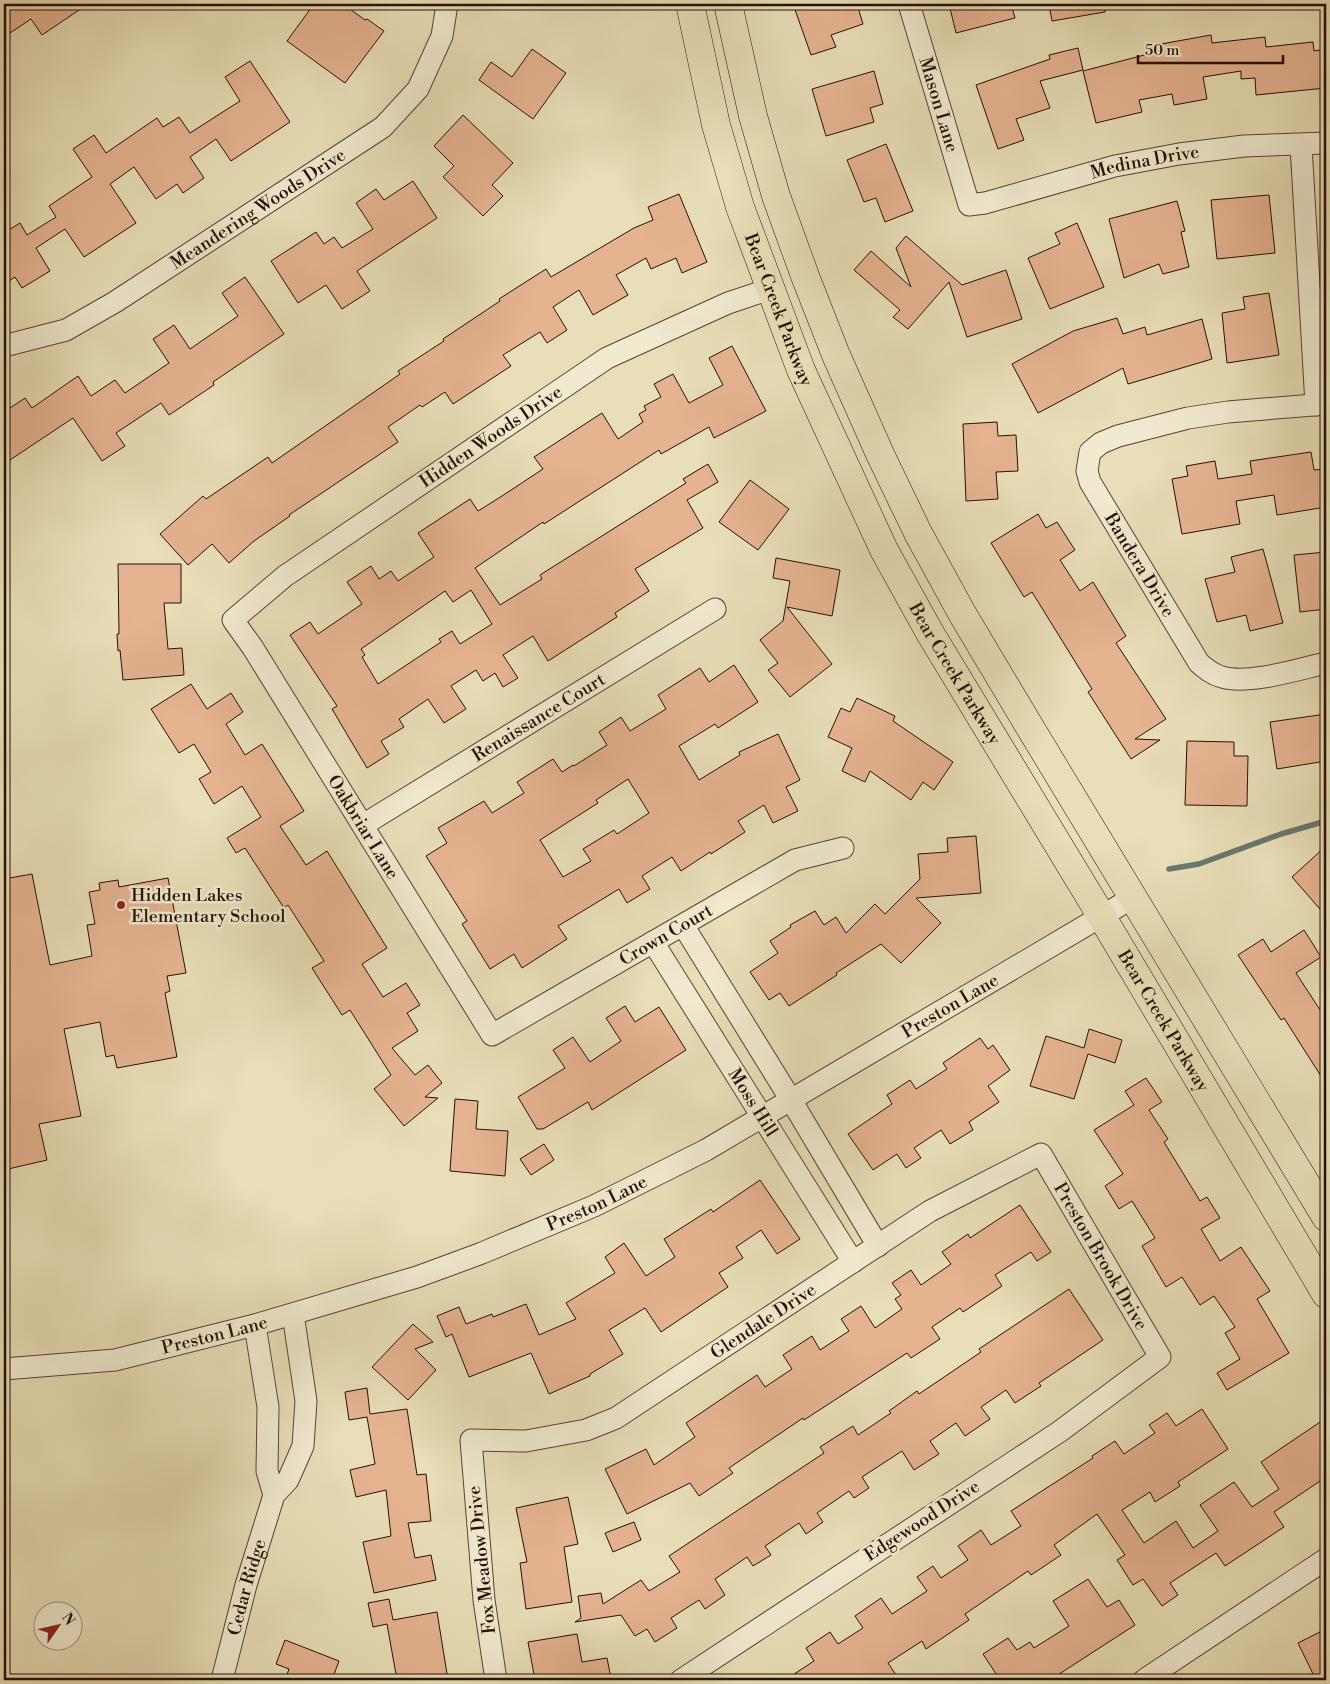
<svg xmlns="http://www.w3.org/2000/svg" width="1330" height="1684" font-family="'Libre Bodoni',serif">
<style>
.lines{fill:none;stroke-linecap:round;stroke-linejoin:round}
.stream{stroke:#6a776e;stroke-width:5.5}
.building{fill:#e5b390;stroke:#251103;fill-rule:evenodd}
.minor-casing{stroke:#564430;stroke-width:23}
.major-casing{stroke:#251103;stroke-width:29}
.minor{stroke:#f0ead0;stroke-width:21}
.major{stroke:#e8deb7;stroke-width:28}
.poi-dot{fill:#8f2418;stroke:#f0ead0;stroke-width:2}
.labels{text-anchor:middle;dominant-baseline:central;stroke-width:5;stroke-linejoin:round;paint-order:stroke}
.street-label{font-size:18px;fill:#251103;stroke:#f0ead0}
.poi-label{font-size:18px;fill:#251103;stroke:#f0ead0;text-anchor:start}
</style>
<rect width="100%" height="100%" fill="#e8deb7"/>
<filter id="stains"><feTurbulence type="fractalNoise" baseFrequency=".004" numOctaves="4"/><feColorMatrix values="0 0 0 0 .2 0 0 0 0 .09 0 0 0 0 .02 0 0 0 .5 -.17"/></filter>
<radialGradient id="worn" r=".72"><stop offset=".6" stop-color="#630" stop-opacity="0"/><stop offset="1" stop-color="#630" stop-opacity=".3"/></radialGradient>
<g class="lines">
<path class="stream" d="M1169 869 1199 864 1281 834 1326 821"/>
</g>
<g class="building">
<path d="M4 4H88L42 35 31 19 4 37Z"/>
<path d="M314 4H343L365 20 367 19 384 31 345 83 287 41Z"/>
<path d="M793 4H857L863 24 831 35 836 47 811 55Z"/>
<path d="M949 4H1011L1015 18 956 33Z"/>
<path d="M1049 4H1105V12L1052 21Z"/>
<path d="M1211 35 1212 43 1265 37 1266 47 1313 42 1314 51 1326 49V88L1256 95 1255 78 1241 79V71L1203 77 1207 99 1174 105 1172 94 1139 100 1142 112 1096 123 1083 71 1152 53 1150 46Z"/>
<path d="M1078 48 1083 70 1040 81 1050 108 1016 119 1024 140 998 149 976 85 1050 59 1049 55Z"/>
<path d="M532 49 566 73 533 119 479 80 491 62 512 77Z"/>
<path d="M250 61 290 122 231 161 216 139 190 157 204 178 183 193 177 184 156 199 134 167 110 184 136 223 84 257 65 229 36 248 50 271 22 288 15 277 4 284V233L20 223 27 235 56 217 49 206 92 177 73 149 94 135 106 153 157 118 163 127 179 117 190 133 240 101 225 77Z"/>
<path d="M874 71 883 104 870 108 874 122 826 136 812 89Z"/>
<path d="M463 115 513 163 492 185 503 196 483 216 443 177 454 166 434 146Z"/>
<path d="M886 144 913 211 885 222 876 198 864 202 847 160Z"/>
<path d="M413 181 437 218 357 271 370 291 342 309 326 285 298 303 271 261 316 232 324 244 334 237 342 248 373 229 356 203 376 189 384 200Z"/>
<path d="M679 194 707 262 682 273 676 258 651 269 646 258 616 275 628 295 593 315 579 290 553 307 567 330 547 343 540 332 503 355 511 366 453 404 445 392 422 407 420 405 388 427 398 442 289 515 290 516 254 541 229 563 212 544 188 565 160 534 203 496 206 499 268 457 272 463 400 374 398 371 444 341 443 339 500 301 499 299 546 269 551 277 634 228 653 220 648 207Z"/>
<path d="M1269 195 1275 253 1217 259 1211 200Z"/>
<path d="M1177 201 1185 231 1181 232 1189 267 1163 274 1159 264 1124 278 1109 219Z"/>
<path d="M1077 223 1104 287 1050 309 1028 258 1060 244 1055 233Z"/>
<path d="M906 236 962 285 1006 270 1022 319 967 337 949 282 908 329 893 317 900 310 854 270 871 251 911 287 896 248Z"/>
<path d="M245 277 284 334 213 382 214 385 169 415 161 403 116 433 125 446 102 461 73 418 4 464V412L25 398 32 408 78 376 91 396 115 380 125 393 169 363 153 339 174 325 190 349 238 316 222 293Z"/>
<path d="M1269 293 1279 355 1227 363 1222 313 1245 309 1243 297Z"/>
<path d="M1117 318 1123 334 1145 327 1147 335 1202 319 1212 359 1128 384 1123 368 1038 413 1012 364 1073 331Z"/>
<path d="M732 346 766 411 714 438 709 427 661 454 659 450 544 524 543 522 475 568 500 605 542 579 540 575 686 483 683 479 708 464 718 482 687 500 703 528 635 569 649 591 615 613 617 617 548 661 533 636 503 655 518 678 503 687 495 673 483 681 476 670 451 686 466 709 444 723 428 699 399 719 404 727 381 741 389 754 367 768 332 709 337 706 290 635 310 622 318 634 362 604 347 582 371 566 379 579 391 571 398 581 434 557 418 533 470 499 478 511 502 496 543 469 534 457 602 413 618 439 643 422 639 414 646 410 644 406 661 397 654 384 673 374 689 403 723 385 709 358ZM471 590 492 624 460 644 452 631 439 639 441 642 378 684 362 657 365 655 361 649 445 591 453 602Z"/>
<path d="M997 422 998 436 1016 435 1018 471 996 472 998 499 966 501 963 424Z"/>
<path d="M1311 452 1314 470 1326 469V507L1277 515 1274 495 1236 501 1240 524 1182 534 1172 479 1188 476 1186 466 1215 461 1218 479 1252 474 1250 461Z"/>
<path d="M750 480 789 509 758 550 719 522Z"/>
<path d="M1038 514 1046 528 1057 522 1075 550 1060 560 1080 591 1093 582 1126 636 1116 643 1166 719 1135 739 1160 740 1131 759 1088 692 1092 689 1032 592 1024 597 991 543Z"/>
<path d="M1263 549 1283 623 1250 631 1246 615 1217 622 1205 579 1235 572 1231 557Z"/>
<path d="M1326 552V609L1300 612 1294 555Z"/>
<path d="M776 558 840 570 832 616 787 607 832 664 790 697 768 670 778 663 760 640 783 621 790 581 773 578Z"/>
<path d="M118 564H181V603H164L168 649 182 648 184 675 123 680 120 650 118 651 117 634H119Z"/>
<path d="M734 665 758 702 718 728 715 724 679 746 699 780 740 755 739 752 778 734 800 780 786 787 798 811 773 823 764 805 738 821 745 832 711 854 710 852 681 871 672 857 642 876 650 889 627 903 619 889 558 926 567 939 522 968 514 954 490 969 462 924 467 921 426 856 447 843 438 828 484 801 492 813 524 793 517 782 553 759 562 772 573 765 574 766 607 745 599 732 621 717 630 731 666 709 658 695 700 668 709 682ZM628 779 649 813 617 834 614 830 583 849 591 861 563 877 540 840 598 803 596 800Z"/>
<path d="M191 684 207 709 231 693 243 712 226 724 245 755 262 744 304 811 280 826 306 865 327 851 387 948 362 964 383 997 406 983 420 1005 407 1013 418 1031 392 1048 415 1075 428 1065 442 1083 425 1097 438 1098 404 1126 374 1089 391 1075 350 1010 342 1015 312 968 324 961 288 905 284 908 245 848 236 853 227 838 261 817 242 786 214 804 199 779 211 772 194 744 179 753 151 709Z"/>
<path d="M857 698 895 716 893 721 953 762 934 790 923 782 911 800 870 771 865 782 842 771 852 748 828 737 841 708 850 712Z"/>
<path d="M1326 714V761L1277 769 1270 722Z"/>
<path d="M1187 741 1234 742V756H1248L1247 806 1185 805Z"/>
<path d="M976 836 981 893 916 898 941 923 901 963 881 944 836 973 837 975 789 1006 780 993 769 1000 750 972 778 953 770 941 791 927 790 925 815 911 824 925 836 917 846 933 875 904 885 914 920 879 918 854 948 852 947 838Z"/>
<path d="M1326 846V916L1292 877Z"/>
<path d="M32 874 50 965 92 956 87 925 95 924 89 892 100 890 99 883 118 880 119 887 168 878 186 973 167 976 170 991 165 993 177 1057 117 1068 114 1055 106 1057 100 1022 64 1029 81 1116 39 1124 47 1160 4 1170V879Z"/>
<path d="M1304 930 1321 957 1296 973 1326 1019V1084L1284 1018 1281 1020 1238 955 1263 939 1271 952Z"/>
<path d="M625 1006 635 1022 659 1007 686 1050 592 1110 588 1102 543 1129H537L518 1097 565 1068 553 1050 573 1037 590 1062 621 1041 606 1018Z"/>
<path d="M1089 1029 1122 1040 1115 1063 1088 1054 1074 1099 1030 1086 1046 1036 1084 1048Z"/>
<path d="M980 1038 988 1049 993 1045 1010 1070 988 1086 999 1102 969 1122 973 1130 950 1144 941 1130 914 1148 921 1158 906 1168 897 1154 873 1170 848 1134 892 1104 887 1095 910 1080 916 1089 947 1069 943 1063Z"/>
<path d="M1146 1078 1162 1102 1149 1110 1168 1139 1164 1142 1200 1201 1207 1197 1220 1218 1201 1229 1220 1261 1241 1247 1270 1291 1257 1299 1289 1353 1227 1390 1217 1373 1240 1359 1225 1333 1235 1327 1214 1296 1200 1305 1182 1277 1166 1287 1142 1246 1155 1238 1132 1201 1119 1209 1105 1186 1123 1174 1094 1130 1134 1105 1125 1091Z"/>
<path d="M455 1099 478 1101 476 1129 508 1131 505 1176 450 1171Z"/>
<path d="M544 1144 554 1160 531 1175 520 1159Z"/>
<path d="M760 1180 800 1239 777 1254 761 1230 736 1247 743 1258 719 1273 728 1287 661 1332 645 1308 609 1330 623 1354 590 1374V1376L549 1394 531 1353 469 1377 452 1334 446 1337 437 1316 459 1307 466 1324 492 1314 493 1317 526 1304 539 1335 576 1319 566 1303 615 1273 605 1257 624 1243 646 1276 675 1257 664 1239 711 1209 713 1212Z"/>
<path d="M1020 1205 1051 1252 1037 1261 1031 1252 995 1275 1002 1286 963 1312 960 1308 932 1327 940 1339 911 1358 907 1353 804 1420 803 1418 729 1468 733 1473 699 1496 690 1483 627 1514 605 1469 646 1449 654 1465 695 1437 686 1423 757 1375 765 1387 792 1369 783 1355 812 1336 820 1350 849 1331 841 1319 861 1306 875 1328 902 1309 895 1299 901 1295 892 1283 911 1270 921 1285 951 1264 942 1252 968 1234 970 1238Z"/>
<path d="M1069 1289 1103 1340 1039 1383 1041 1386 1015 1403 1006 1390 981 1407 990 1419 965 1436 956 1423 930 1441 939 1454 914 1470 902 1451 862 1477 869 1488 854 1498 849 1491 817 1513 823 1522 806 1534 799 1523 765 1546 771 1555 753 1566 747 1557 715 1579 725 1595 705 1609 699 1600 671 1618 677 1628 655 1642 647 1629 635 1636 621 1615 575 1622 581 1618 578 1596 601 1593 603 1604 641 1580 649 1591 680 1572 669 1556 824 1453 820 1447 853 1426 858 1435 891 1413 889 1411 917 1391 919 1394 981 1352 979 1349Z"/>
<path d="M413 1324 433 1342 415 1349 436 1370 408 1400 372 1367Z"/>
<path d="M367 1388 370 1414 407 1409 417 1475 426 1474 431 1521 408 1523 415 1558 431 1555 436 1580 374 1593 363 1542 391 1536 386 1490 356 1497 350 1470 375 1464 367 1417 349 1420 345 1392Z"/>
<path d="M1202 1409 1228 1449 1178 1482 1180 1486 1155 1502 1150 1492 1122 1510 1144 1543 1176 1521 1193 1548 1218 1531 1200 1505 1234 1482 1252 1507 1279 1489 1261 1462 1326 1418V1477L1274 1512 1284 1527 1225 1566 1216 1553 1170 1583 1178 1595 1162 1606 1143 1579 1133 1585 1117 1560 1125 1555 1097 1514 1054 1545 1061 1555 1031 1575 1028 1571 965 1614 969 1620 926 1649 922 1641 888 1663 896 1675 888 1680H785L814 1661 806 1648 830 1632 838 1644 863 1628 855 1616 881 1598 892 1614 927 1591 917 1577 933 1566 941 1578 968 1560 958 1546 981 1530 991 1545 1021 1526 1011 1511 1093 1458 1092 1456 1115 1441 1124 1454 1155 1433 1149 1425 1167 1413 1176 1426Z"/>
<path d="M568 1497 578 1544 564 1547 572 1602 526 1609 520 1563 527 1562 516 1508Z"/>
<path d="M634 1522 641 1540 613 1552 605 1533Z"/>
<path d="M1088 1579 1107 1607 1119 1600 1135 1625 1050 1680H1000L983 1654 1008 1638 1017 1650 1030 1642 1034 1648 1069 1626 1053 1601Z"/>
<path d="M389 1599 393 1620 437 1612 448 1680H397L387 1624 373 1627 368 1603Z"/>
<path d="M1322 1631 1326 1640V1680H1316L1298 1643Z"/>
<path d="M577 1634 582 1662 607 1658 611 1678 598 1680H535L528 1642Z"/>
<path d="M285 1640 339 1661 332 1680H285L289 1669 276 1664Z"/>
</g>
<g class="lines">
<g class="minor-casing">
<g id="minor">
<path id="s1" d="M909 4 969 205 985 203 1115 166 1179 154 1244 146 1326 143"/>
<path d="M1301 145 1316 405"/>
<path id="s2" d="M770 289 728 303 607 358 285 576 233 620 253 648 492 1035 795 860 843 848"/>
<path id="s3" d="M4 346 66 330 115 302 383 127 418 89 442 36 447 4"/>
<path id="s4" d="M1326 404 1228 412 1188 418 1118 436 1101 443 1090 452 1087 471 1090 482 1199 663C1206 669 1213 675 1222 677 1249 685 1299 669 1326 663"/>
<path id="s5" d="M363 825 715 609"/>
<path d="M683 925 791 1100 878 1246"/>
<path id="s6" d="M653 942 853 1262"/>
<path d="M255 1325 268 1407 267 1471 274 1495"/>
<path id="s7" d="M4 1369 115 1360 255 1325 417 1277 482 1253 594 1206 706 1150 1134 897"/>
<path id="s8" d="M222 1680 246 1585 274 1495 288 1480 303 1446 306 1401 293 1314"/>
<path id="s9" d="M496 1680 484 1600 471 1440 526 1441 586 1430 616 1418 930 1211 1041 1154 1160 1357 1059 1432 681 1680"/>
<path d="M1144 1680 1326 1559"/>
</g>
</g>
<g class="major-casing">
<g id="major">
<path id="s10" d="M690 4 716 125 740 207 801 370 884 550 930 633 1102 917 1326 1294"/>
<path d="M728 4 753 116 776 196 805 276 836 355 880 454 918 533 963 615 1028 724 1326 1217"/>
</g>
</g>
<use href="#minor" class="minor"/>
<use href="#major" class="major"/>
</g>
<circle class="poi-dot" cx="121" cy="905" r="5"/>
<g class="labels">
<g class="street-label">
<text stroke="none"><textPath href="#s1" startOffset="105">Mason Lane</textPath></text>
<text stroke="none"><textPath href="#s1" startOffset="391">Medina Drive</textPath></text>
<text stroke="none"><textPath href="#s3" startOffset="291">Meandering Woods Drive</textPath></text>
<text stroke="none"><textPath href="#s10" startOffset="319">Bear Creek Parkway</textPath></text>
<text transform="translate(491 437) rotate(-34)">Hidden Woods Drive</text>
<text stroke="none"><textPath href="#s4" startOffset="371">Bandera Drive</textPath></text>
<text stroke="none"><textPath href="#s10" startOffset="724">Bear Creek Parkway</textPath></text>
<text stroke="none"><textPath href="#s5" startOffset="206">Renaissance Court</textPath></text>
<text stroke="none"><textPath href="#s2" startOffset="879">Oakbriar Lane</textPath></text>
<text stroke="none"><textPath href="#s2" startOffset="1324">Crown Court</textPath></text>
<text stroke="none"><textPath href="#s7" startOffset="1024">Preston Lane</textPath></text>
<text stroke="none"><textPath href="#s10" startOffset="1129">Bear Creek Parkway</textPath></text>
<text stroke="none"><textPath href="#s6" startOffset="189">Moss Hill</textPath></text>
<text stroke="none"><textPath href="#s7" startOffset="619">Preston Lane</textPath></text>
<text stroke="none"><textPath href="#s9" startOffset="1009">Preston Brook Drive</textPath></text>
<text stroke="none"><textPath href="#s9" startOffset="566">Glendale Drive</textPath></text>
<text stroke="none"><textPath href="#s7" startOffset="214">Preston Lane</textPath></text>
<text transform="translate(922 1521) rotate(-33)">Edgewood Drive</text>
<text transform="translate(482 1560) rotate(-96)">Fox Meadow Drive</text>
<text stroke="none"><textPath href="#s8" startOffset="96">Cedar Ridge</textPath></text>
</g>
<g class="poi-label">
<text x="131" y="895">Hidden Lakes<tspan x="131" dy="21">Elementary School</tspan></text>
</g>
</g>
<rect width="1330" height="1684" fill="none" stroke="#e8deb7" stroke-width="20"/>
<rect x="5" y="5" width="1320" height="1674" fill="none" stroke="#251103" stroke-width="2.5"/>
<rect x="10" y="10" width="1310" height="1664" fill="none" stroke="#251103"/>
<g transform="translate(58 1626) rotate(56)"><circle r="24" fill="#f0ead0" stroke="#9f937e"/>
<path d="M0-4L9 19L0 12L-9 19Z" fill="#8f2418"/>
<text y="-8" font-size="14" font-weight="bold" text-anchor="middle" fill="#251103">N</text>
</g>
<path d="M1138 55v8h145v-8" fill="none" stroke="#251103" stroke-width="2.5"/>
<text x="1145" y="55" font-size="15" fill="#251103" stroke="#f0ead0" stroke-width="4" paint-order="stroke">50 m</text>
<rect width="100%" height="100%" filter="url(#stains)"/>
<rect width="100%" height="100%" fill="url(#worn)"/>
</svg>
